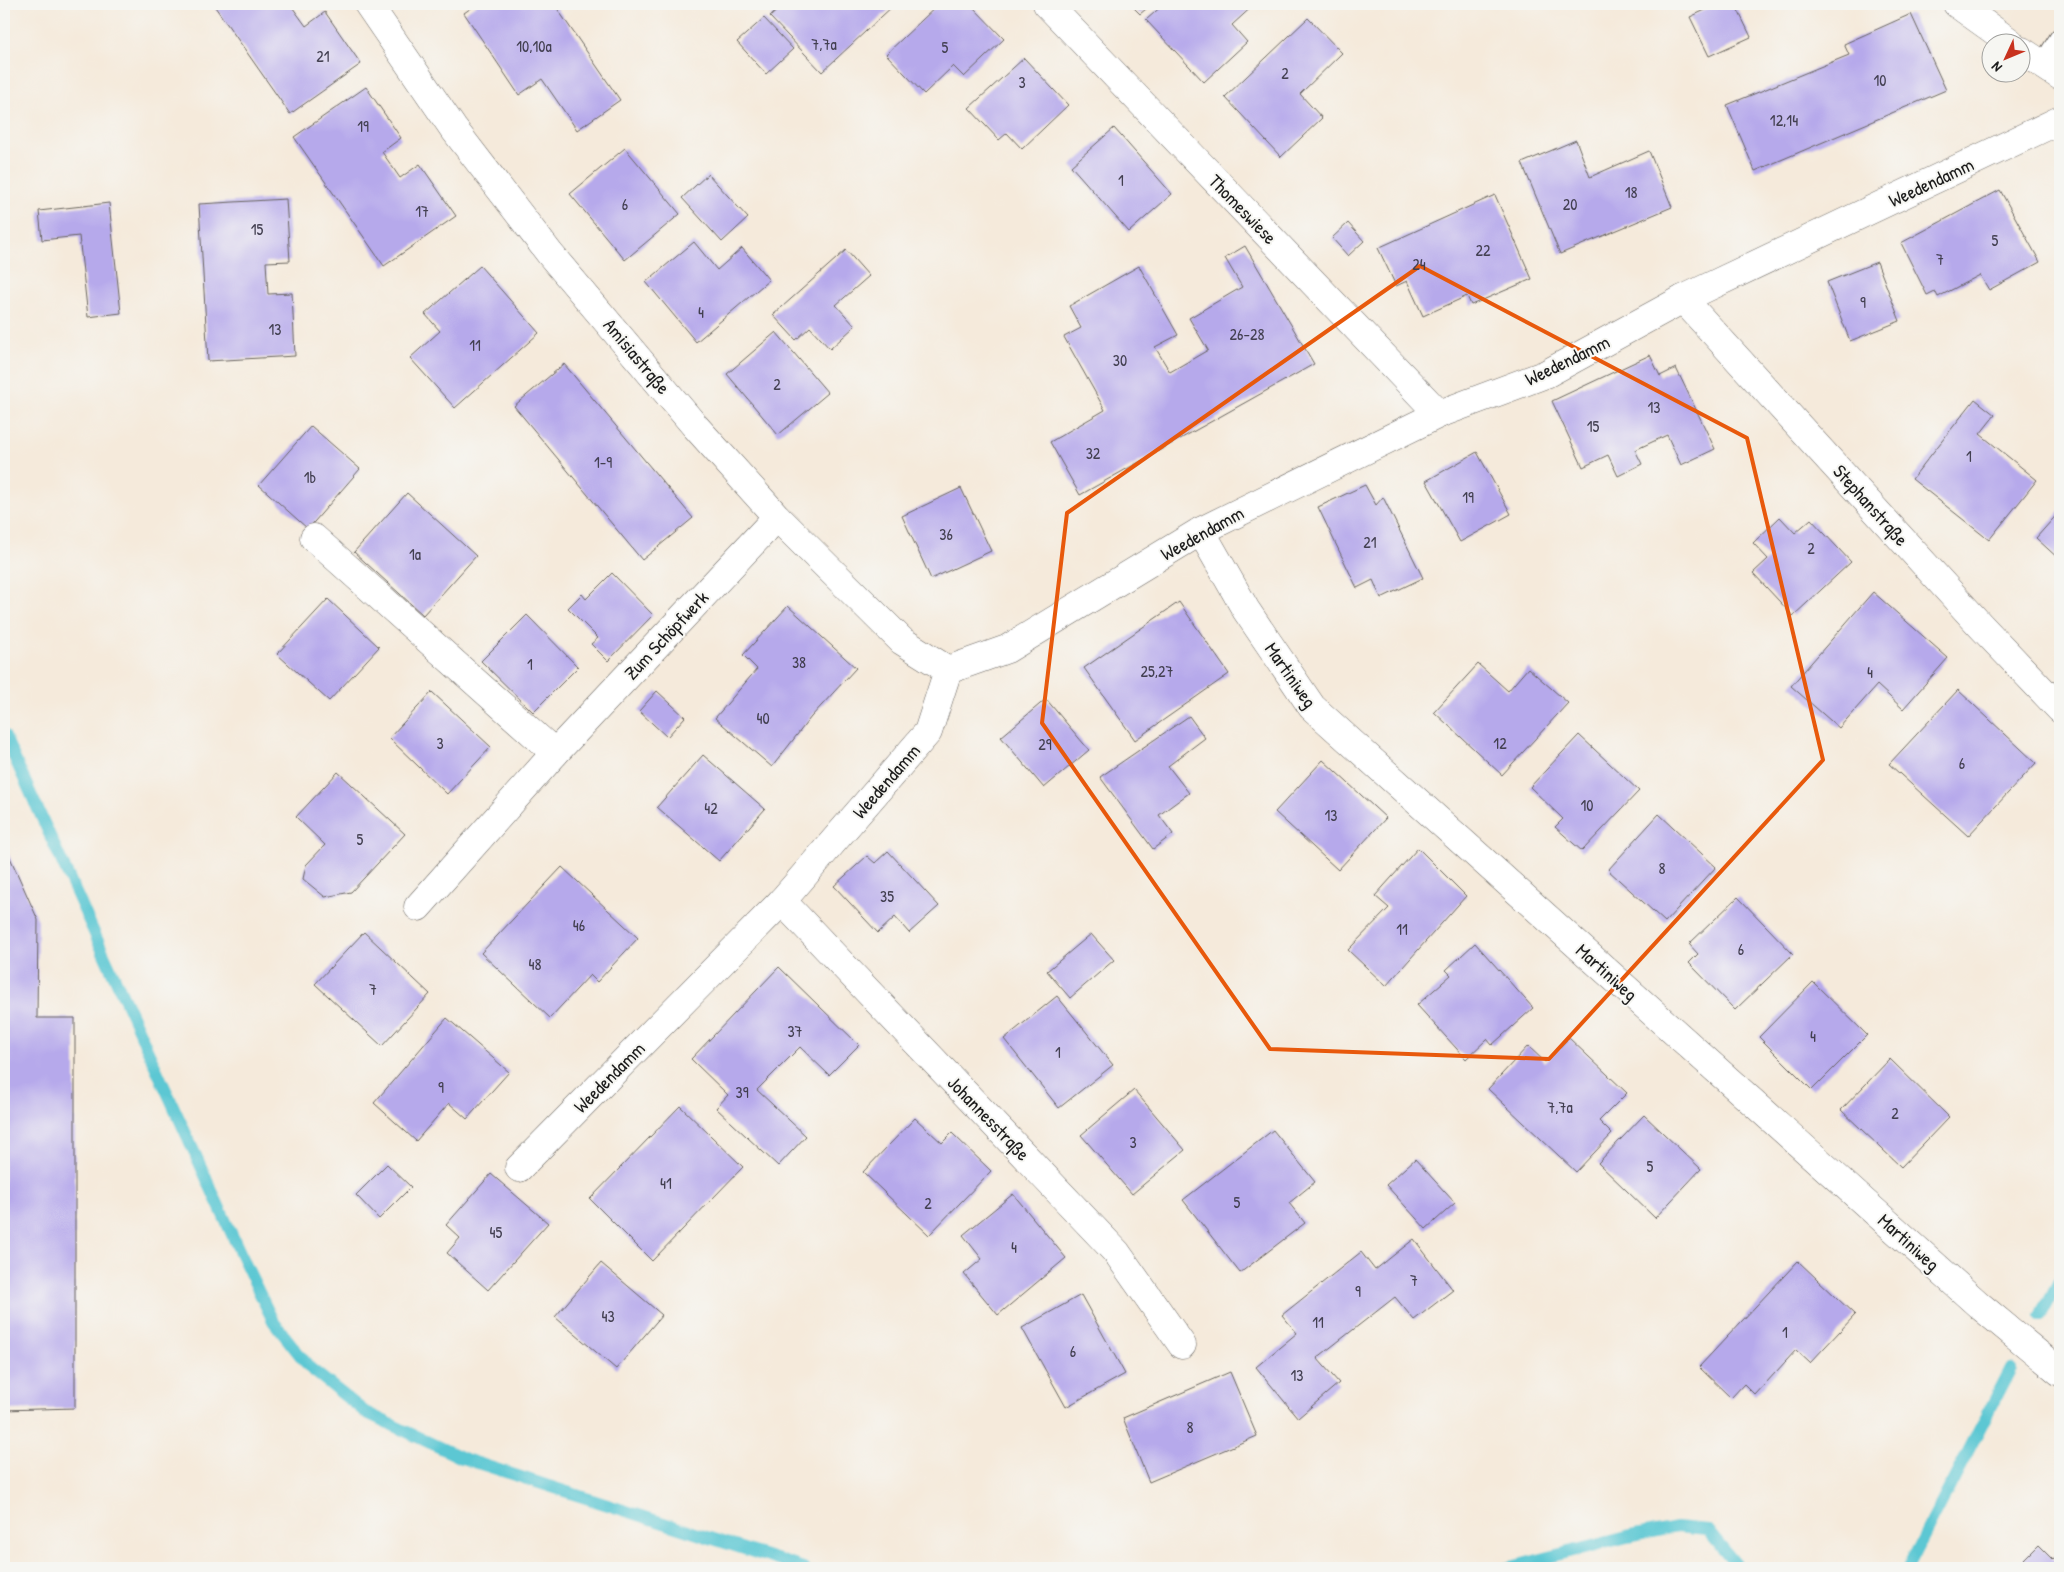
<svg xmlns="http://www.w3.org/2000/svg" width="2064" height="1572" font-family="'Patrick Hand',sans-serif">
<style>
.lines{fill:none;stroke-linecap:round;stroke-linejoin:round}
.stream{stroke:#5bc7d3;stroke-width:12}
.building{fill:#b6a9eb}
.service-casing{stroke:#68645f;stroke-width:22}
.minor-casing{stroke:#68645f;stroke-width:29}
.service{stroke:#fff;stroke-width:20}
.minor{stroke:#fff;stroke-width:28}
.marked{fill:none;stroke:#e8590c;stroke-width:4;stroke-linejoin:round}
.labels{text-anchor:middle;dominant-baseline:central;stroke-width:4;stroke-linejoin:round;paint-order:stroke}
.number-label{font-size:16px;fill:#423f50}
.street-label{font-size:19px;fill:#1c1c1c;stroke:#f6f6f2}
</style>
<rect width="100%" height="100%" fill="#f6f6f2"/>
<filter id="ink" filterUnits="userSpaceOnUse"><feTurbulence type="fractalNoise" baseFrequency=".02" numOctaves="2"/><feDisplacementMap in="SourceGraphic" scale="10" xChannelSelector="R" yChannelSelector="G"/><feConvolveMatrix kernelMatrix="1 2 1 2 8 2 1 2 1" color-interpolation-filters="sRGB"/></filter>
<filter id="wash" filterUnits="userSpaceOnUse"><feTurbulence type="fractalNoise" baseFrequency=".0096" numOctaves="4" result="noise"/><feDisplacementMap in="SourceGraphic" scale="20" xChannelSelector="R" yChannelSelector="G"/><feGaussianBlur stdDeviation="1.12" result="paint"/><feColorMatrix in="noise" values="0 0 0 0 0 0 0 0 0 0 0 0 0 0 0 0 0 1.4 0 .05"/><feComposite in="paint" operator="in"/></filter>
<g filter="url(#wash)">
<rect width="100%" height="100%" fill="#f5eadb"/>
<g class="lines">
<g class="stream">
<path d="M4 735 244 1261 273 1321 310 1368 365 1412 462 1458 803 1568"/>
<path d="M2041 1316 2060 1280"/>
<path d="M1507 1568 1627 1537 1676 1527 1708 1530 1739 1568"/>
<path d="M1908 1568 2011 1368"/>
</g>
</g>
<g id="blocks">
<g class="building">
<path d="M213 4H290L306 26 325 12 361 64 290 114Z"/>
<path d="M477 4H554L620 100 577 130 542 79 519 95 464 13Z"/>
<path d="M784 4H895L822 72 770 17Z"/>
<path d="M939 4H970L1004 39 964 77 953 66 924 94 886 54Z"/>
<path d="M1130 4H1152L1140 14Z"/>
<path d="M1164 4H1255L1232 25 1247 42 1204 82 1146 20Z"/>
<path d="M1718 4H1735L1751 37 1709 56 1690 17Z"/>
<path d="M1911 14 1946 90 1755 171 1727 105 1849 55 1844 44Z"/>
<path d="M764 18 793 49 766 74 737 42Z"/>
<path d="M1308 18 1342 53 1300 94 1322 118 1281 157 1225 97Z"/>
<path d="M1024 58 1068 105 1022 149 1007 133 999 140 969 108Z"/>
<path d="M366 87 401 138 382 152 400 178 420 164 456 216 384 266 294 137Z"/>
<path d="M1114 128 1172 194 1129 232 1071 166Z"/>
<path d="M1576 140 1590 177 1649 151 1672 207 1560 254 1522 163Z"/>
<path d="M625 148 680 214 625 260 570 194Z"/>
<path d="M708 174 748 218 722 242 682 198Z"/>
<path d="M2000 190 2040 262 1989 290 1980 275 1938 297 1935 291 1927 295 1901 243Z"/>
<path d="M1495 195 1532 279 1471 305 1467 296 1423 316 1407 281 1396 286 1378 248Z"/>
<path d="M286 199 290 261 266 262 268 294 292 293 295 356 208 361 199 204Z"/>
<path d="M109 203 121 313 88 317 79 236 42 240 39 211Z"/>
<path d="M1348 223 1364 241 1348 256 1332 238Z"/>
<path d="M694 242 717 270 742 248 769 280 696 342 646 282Z"/>
<path d="M1245 246 1314 364 1080 495 1050 442 1105 410 1064 337 1081 328 1069 306 1139 266 1178 335 1155 347 1170 372 1208 350 1189 318 1242 287 1225 258Z"/>
<path d="M846 250 869 276 836 305 855 326 830 349 810 327 796 340 773 315Z"/>
<path d="M1877 262 1900 321 1850 341 1827 282Z"/>
<path d="M480 266 539 333 455 408 410 358 440 331 425 314Z"/>
<path d="M776 332 828 393 778 435 727 374Z"/>
<path d="M1650 355 1660 376 1676 368 1715 449 1681 465 1667 435 1635 450 1642 464 1618 476 1608 455 1583 467 1552 401Z"/>
<path d="M564 364 693 518 642 560 514 406Z"/>
<path d="M1975 399 1995 415 1980 434 2037 480 1989 540 1912 479Z"/>
<path d="M311 426 360 469 308 529 259 485Z"/>
<path d="M1477 452 1511 514 1460 542 1426 481Z"/>
<path d="M1365 485 1376 505 1383 497 1423 578 1381 598 1373 580 1357 588 1318 507Z"/>
<path d="M961 488 991 551 931 579 902 516Z"/>
<path d="M407 493 476 556 423 615 354 552Z"/>
<path d="M2060 511V560L2036 538Z"/>
<path d="M1780 517 1795 533 1811 519 1851 562 1793 616 1753 573 1768 559 1753 543Z"/>
<path d="M612 573 653 615 608 661 591 644 598 638 568 608 582 594 586 599Z"/>
<path d="M1873 592 1948 658 1903 709 1877 685 1839 728 1791 686Z"/>
<path d="M328 599 379 647 329 701 277 654Z"/>
<path d="M1179 602 1229 674 1135 740 1084 668Z"/>
<path d="M788 606 856 668 811 717 772 767 715 718 757 669 743 655Z"/>
<path d="M527 615 578 667 533 712 481 661Z"/>
<path d="M1478 664 1508 691 1528 668 1568 703 1502 775 1434 712Z"/>
<path d="M1958 690 2036 763 1968 836 1889 764Z"/>
<path d="M657 691 685 717 667 737 639 711Z"/>
<path d="M432 692 491 747 447 794 389 738Z"/>
<path d="M1046 699 1089 750 1044 788 1001 737Z"/>
<path d="M1189 716 1205 738 1168 766 1189 793 1159 815 1173 834 1153 849 1100 777Z"/>
<path d="M1579 735 1639 791 1582 851 1555 827 1563 819 1530 787Z"/>
<path d="M703 755 765 809 719 861 657 807Z"/>
<path d="M1323 760 1386 818 1338 870 1275 812Z"/>
<path d="M338 772 405 834 351 892 325 897 303 879 306 865 325 845 296 817Z"/>
<path d="M1659 814 1716 867 1665 922 1608 870Z"/>
<path d="M4 844 38 920 37 1018H75V1408L4 1410Z"/>
<path d="M1418 848 1466 896 1386 986 1348 950 1389 908 1375 896Z"/>
<path d="M888 851 939 906 909 933 895 917 878 933 834 886 867 856 875 863Z"/>
<path d="M562 867 638 938 597 982 590 975 550 1018 481 953Z"/>
<path d="M1738 897 1793 954 1735 1010 1689 963 1698 954 1689 944Z"/>
<path d="M364 932 430 994 382 1046 315 984Z"/>
<path d="M1091 934 1114 960 1070 998 1047 971Z"/>
<path d="M1475 943 1533 1008 1492 1045 1487 1039 1466 1059 1417 1005 1451 975 1446 970Z"/>
<path d="M779 967 859 1045 829 1075 800 1047 757 1090 806 1136 778 1166 716 1108 728 1095 691 1059Z"/>
<path d="M1813 982 1867 1035 1812 1090 1759 1037Z"/>
<path d="M1057 996 1113 1065 1059 1108 1004 1039Z"/>
<path d="M447 1018 509 1072 467 1119 449 1103 416 1141 374 1103Z"/>
<path d="M1569 1038 1627 1093 1599 1121 1612 1134 1576 1172 1488 1089 1528 1046 1545 1062Z"/>
<path d="M1890 1059 1949 1117 1901 1167 1841 1110Z"/>
<path d="M1134 1090 1185 1150 1132 1194 1081 1135Z"/>
<path d="M680 1106 743 1167 652 1261 590 1199Z"/>
<path d="M1644 1115 1701 1169 1655 1218 1598 1163Z"/>
<path d="M915 1118 942 1143 952 1133 991 1171 929 1235 863 1172Z"/>
<path d="M1273 1130 1315 1182 1289 1203 1305 1223 1240 1273 1183 1200Z"/>
<path d="M1415 1159 1455 1203 1426 1229 1386 1185Z"/>
<path d="M387 1164 411 1187 379 1219 356 1195Z"/>
<path d="M491 1174 548 1223 488 1290 447 1253 460 1238 446 1225Z"/>
<path d="M1013 1194 1066 1258 998 1315 964 1274 982 1259 963 1235Z"/>
<path d="M1414 1239 1453 1290 1414 1320 1395 1297 1317 1358 1339 1383 1298 1418 1256 1367 1297 1333 1282 1315 1361 1252 1375 1270Z"/>
<path d="M1798 1261 1855 1315 1810 1363 1796 1350 1755 1395 1744 1384 1731 1398 1699 1367Z"/>
<path d="M601 1263 662 1315 616 1369 555 1317Z"/>
<path d="M1081 1295 1125 1374 1066 1407 1022 1328Z"/>
<path d="M1230 1372 1257 1436 1149 1482 1123 1418Z"/>
<path d="M2038 1545 2053 1560 2060 1553V1568H2015Z"/>
</g>
</g>
</g>
<g filter="url(#ink)">
<use href="#blocks" fill-opacity="0" stroke="#68645f" stroke-width="1"/>
<g class="lines">
<g class="service-casing">
<path id="service" d="M2042 66 2060 38"/>
</g>
<g class="minor-casing">
<g id="minor">
<path d="M368 4 453 128 550 254 695 426 777 517 902 641 948 670"/>
<path d="M1047 4 1439 414"/>
<path d="M1957 4 2010 42"/>
<path d="M2022 51 2060 76"/>
<path d="M1683 299 1980 625 2060 709"/>
<path d="M1201 531 1246 610 1312 707 1979 1305 2060 1372"/>
<path d="M314 538 555 753"/>
<path d="M782 901 1117 1253 1182 1345"/>
<path d="M418 907 555 753 777 517"/>
<path d="M519 1168 782 901 928 732 948 670 1007 649 1201 531 1439 414 1546 374 1683 299 2060 120"/>
</g>
</g>
<use href="#service" class="service"/>
<use href="#minor" class="minor"/>
</g>
</g>
<path class="marked" d="M1420 266 1747 438 1823 760 1549 1059 1270 1049 1042 723 1067 513Z"/>
<g class="labels">
<g class="number-label">
<text x="824" y="44">7,7a</text>
<text x="534" y="46">10,10a</text>
<text x="945" y="47">5</text>
<text x="323" y="56">21</text>
<text x="1285" y="73">2</text>
<text x="1880" y="80">10</text>
<text x="1022" y="82">3</text>
<text x="1784" y="120">12,14</text>
<text x="363" y="126">19</text>
<text x="1121" y="180">1</text>
<text x="1631" y="192">18</text>
<text x="625" y="204">6</text>
<text x="1570" y="204">20</text>
<text x="422" y="211">17</text>
<text x="257" y="229">15</text>
<text x="1995" y="240">5</text>
<text x="1483" y="250">22</text>
<text x="1940" y="259">7</text>
<text x="1419" y="264">24</text>
<text x="1863" y="302">9</text>
<text x="701" y="312">4</text>
<text x="275" y="329">13</text>
<text x="1247" y="334">26-28</text>
<text x="475" y="345">11</text>
<text x="1120" y="360">30</text>
<text x="777" y="384">2</text>
<text x="1654" y="407">13</text>
<text x="1593" y="426">15</text>
<text x="1093" y="453">32</text>
<text x="1969" y="456">1</text>
<text x="603" y="462">1-9</text>
<text x="310" y="477">1b</text>
<text x="1468" y="497">19</text>
<text x="946" y="534">36</text>
<text x="1370" y="542">21</text>
<text x="1811" y="548">2</text>
<text x="415" y="554">1a</text>
<text x="799" y="662">38</text>
<text x="530" y="664">1</text>
<text x="1157" y="671">25,27</text>
<text x="1870" y="672">4</text>
<text x="763" y="718">40</text>
<text x="440" y="743">3</text>
<text x="1500" y="743">12</text>
<text x="1045" y="744">29</text>
<text x="1962" y="763">6</text>
<text x="1587" y="805">10</text>
<text x="711" y="808">42</text>
<text x="1331" y="815">13</text>
<text x="360" y="839">5</text>
<text x="1662" y="868">8</text>
<text x="887" y="896">35</text>
<text x="579" y="925">46</text>
<text x="1402" y="929">11</text>
<text x="1741" y="949">6</text>
<text x="535" y="964">48</text>
<text x="373" y="989">7</text>
<text x="795" y="1031">37</text>
<text x="1813" y="1036">4</text>
<text x="1058" y="1052">1</text>
<text x="441" y="1087">9</text>
<text x="742" y="1092">39</text>
<text x="1560" y="1107">7,7a</text>
<text x="1895" y="1113">2</text>
<text x="1133" y="1142">3</text>
<text x="1650" y="1166">5</text>
<text x="666" y="1183">41</text>
<text x="1237" y="1202">5</text>
<text x="928" y="1203">2</text>
<text x="496" y="1232">45</text>
<text x="1014" y="1247">4</text>
<text x="1414" y="1280">7</text>
<text x="1358" y="1291">9</text>
<text x="608" y="1316">43</text>
<text x="1318" y="1322">11</text>
<text x="1785" y="1332">1</text>
<text x="1073" y="1351">6</text>
<text x="1297" y="1375">13</text>
<text x="1190" y="1427">8</text>
</g>
<g class="street-label">
<text transform="translate(1931 182) rotate(-25)">Weedendamm</text>
<text transform="translate(1243 209) rotate(46)">Thomeswiese</text>
<text transform="translate(637 356) rotate(50)">Amisiastraße</text>
<text transform="translate(1567 360) rotate(-26)">Weedendamm</text>
<text transform="translate(1871 505) rotate(48)">Stephanstraße</text>
<text transform="translate(1202 533) rotate(-29)">Weedendamm</text>
<text transform="translate(666 635) rotate(-47)">Zum Schöpfwerk</text>
<text transform="translate(1291 675) rotate(55)">Martiniweg</text>
<text transform="translate(886 781) rotate(-49)">Weedendamm</text>
<text transform="translate(1607 972) rotate(42)">Martiniweg</text>
<text transform="translate(609 1077) rotate(-45)">Weedendamm</text>
<text transform="translate(989 1118) rotate(46)">Johannesstraße</text>
<text transform="translate(1909 1242) rotate(42)">Martiniweg</text>
</g>
</g>
<rect width="2064" height="1572" fill="none" stroke="#f6f6f2" stroke-width="20"/>
<g transform="translate(2006 58) rotate(226)"><circle r="24" fill="#f6f6f2" stroke="#9f9f9c"/>
<path d="M0-4L9 19L0 12L-9 19Z" fill="#c8321e"/>
<text y="-8" font-size="14" font-weight="bold" text-anchor="middle" fill="#1c1c1c">N</text>
</g>
</svg>
